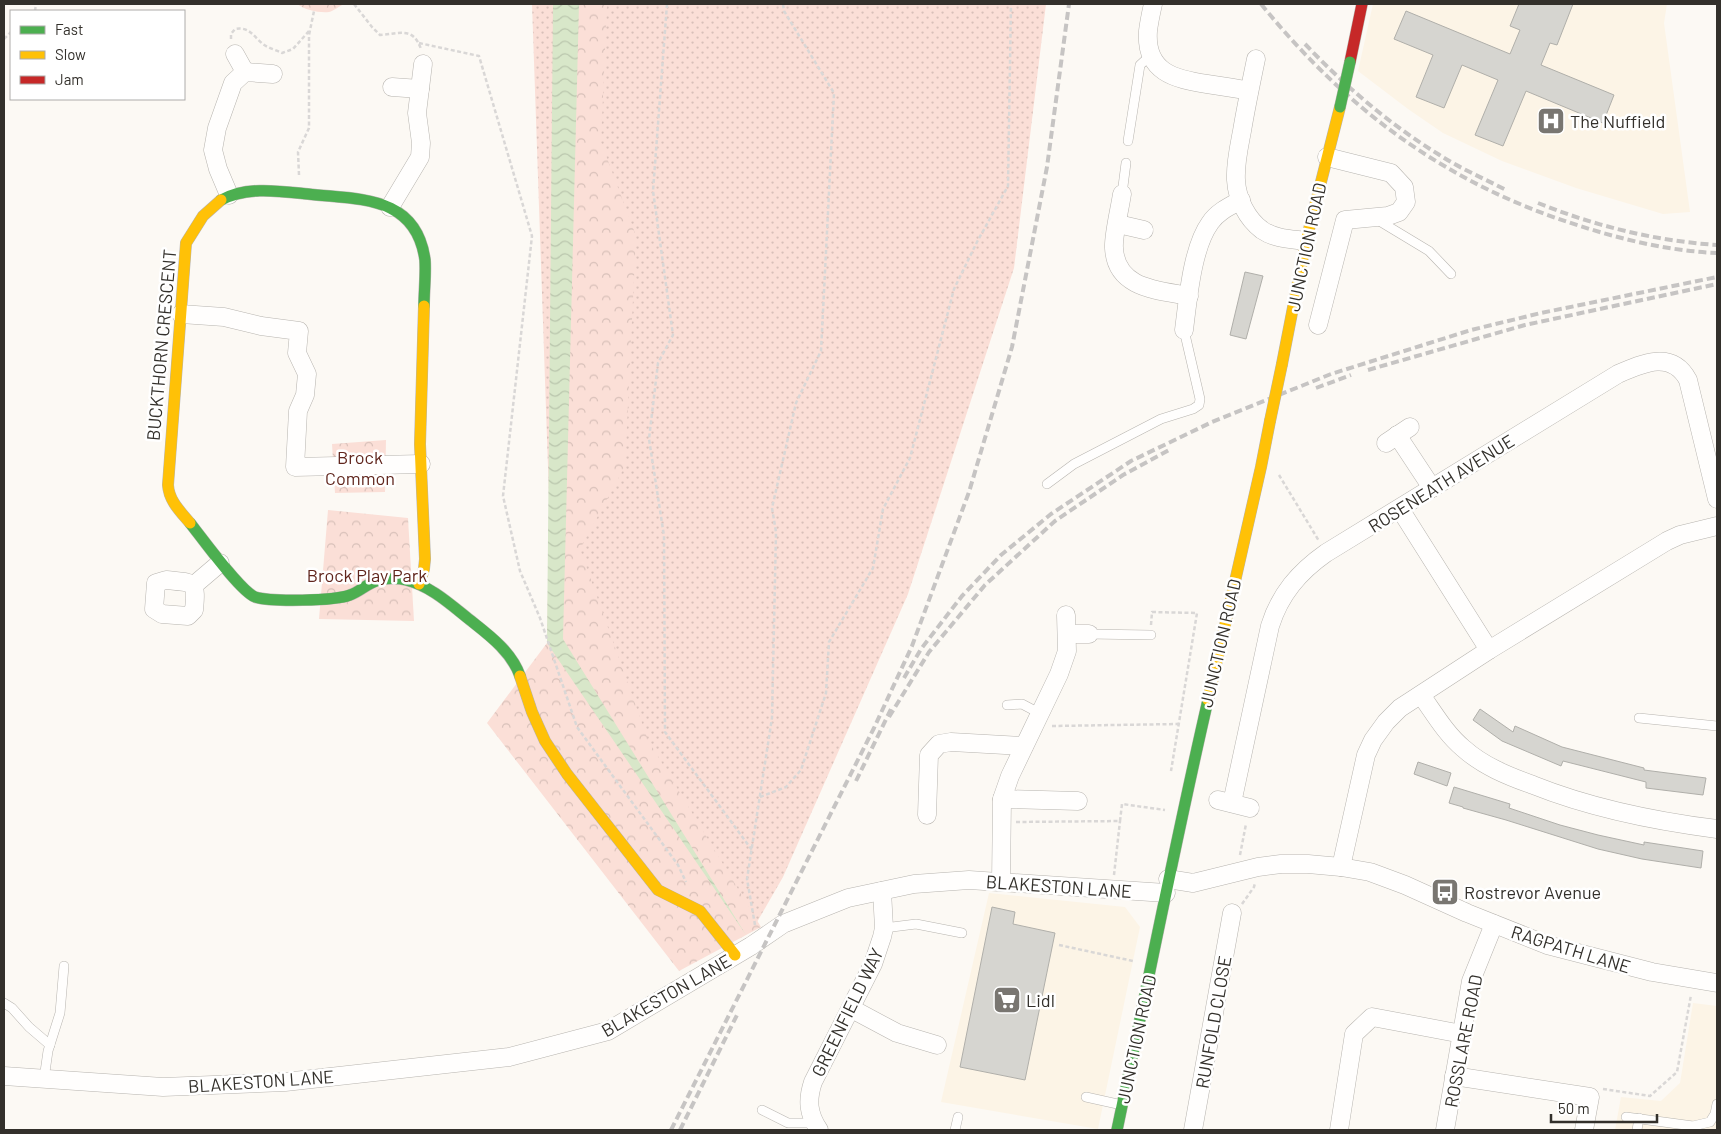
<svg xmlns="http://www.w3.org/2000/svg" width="1721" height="1134" font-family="Barlow,sans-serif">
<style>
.built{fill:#fcf4e6}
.grass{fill:url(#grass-dots)}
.forest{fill:url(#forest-crowns)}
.water{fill:url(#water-waves)}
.building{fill:#d6d5d0;stroke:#b0afaa}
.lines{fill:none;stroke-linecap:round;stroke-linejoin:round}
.lane-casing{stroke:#b7b4af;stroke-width:10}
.street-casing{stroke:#b7b4af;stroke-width:19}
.fast-casing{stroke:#b7b4af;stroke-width:12}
.slow-casing{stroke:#b7b4af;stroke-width:12}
.jam-casing{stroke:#b7b4af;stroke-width:12}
.path{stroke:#d9d7d6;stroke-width:2.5;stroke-dasharray:4 2.5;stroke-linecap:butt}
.lane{stroke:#fffefd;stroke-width:9}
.street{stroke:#fffefd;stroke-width:18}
.fast{stroke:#4caf50;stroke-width:11}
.slow{stroke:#ffc107;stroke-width:11}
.jam{stroke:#c62828;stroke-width:11}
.rail{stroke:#c6c4c3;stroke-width:4;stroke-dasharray:8 4;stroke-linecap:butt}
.fast-bridge-casing{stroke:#b7b4af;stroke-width:12;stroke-linecap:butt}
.slow-bridge-casing{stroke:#b7b4af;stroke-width:12;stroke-linecap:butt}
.fast-bridge{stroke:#4caf50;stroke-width:11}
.slow-bridge{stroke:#ffc107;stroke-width:11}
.labels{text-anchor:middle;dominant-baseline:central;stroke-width:5;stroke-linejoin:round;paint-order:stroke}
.poi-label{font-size:18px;fill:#33302b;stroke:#fff;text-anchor:start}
.street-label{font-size:18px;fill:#33302b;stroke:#fff}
.park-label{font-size:18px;fill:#60251c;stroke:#fff}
</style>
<defs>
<pattern id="grass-dots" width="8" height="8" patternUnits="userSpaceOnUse" patternTransform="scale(1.25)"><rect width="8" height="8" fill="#fbdfd7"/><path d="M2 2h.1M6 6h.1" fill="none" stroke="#d8c0b9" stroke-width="1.8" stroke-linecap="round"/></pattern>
<pattern id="forest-crowns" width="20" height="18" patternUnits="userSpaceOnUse" patternTransform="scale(1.25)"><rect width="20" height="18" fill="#fbdfd7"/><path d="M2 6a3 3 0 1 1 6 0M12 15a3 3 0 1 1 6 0" fill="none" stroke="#d8c0b9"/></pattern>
<pattern id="water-waves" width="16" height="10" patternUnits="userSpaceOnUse" patternTransform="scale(1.25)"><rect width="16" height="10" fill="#d8e7c9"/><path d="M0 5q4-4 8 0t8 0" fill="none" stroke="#bac6ad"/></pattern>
</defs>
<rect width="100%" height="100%" fill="#fcf9f4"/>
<g class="built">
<path d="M1373 4H1667L1664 23 1690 212 1663 214 1576 188 1502 161 1443 133 1408 109 1358 71Z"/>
<path d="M989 893 1125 907 1140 927 1098 1129 941 1102Z"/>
<path d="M1693 1003 1717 1006V1130H1615L1621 1097 1661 1101 1680 1083Z"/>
</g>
<path class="grass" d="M532 4H1046L1014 268 908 594 783 877 753 929 554 641Z"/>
<g class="forest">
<path d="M297 4H344C339 6 334 11 329 12 319 13 305 10 297 4Z"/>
<path d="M559 4H607L601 142 636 236 625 466 580 549 648 740 761 927 679 971 487 723 547 643Z"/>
<path d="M386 440 385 492 335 493 332 444Z"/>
<path d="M328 510 408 518 414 621 319 619Z"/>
</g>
<path class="water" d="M553 4H579L563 639 746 935 547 643Z"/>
<g class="building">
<path d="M1519 4H1573L1557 45 1550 43 1541 65 1614 95 1603 123 1526 91 1503 146 1475 135 1498 80 1462 65 1444 108 1416 97 1433 55 1394 39 1406 11 1510 54 1520 30 1510 26Z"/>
<path d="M1245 272 1263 276 1246 339 1230 335Z"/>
<path d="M1480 709 1513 732 1515 726 1562 747 1644 768V770L1706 778 1703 795 1646 788V782L1563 761 1561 766 1502 741 1473 720Z"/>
<path d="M1418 762 1451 773 1447 786 1414 774Z"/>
<path d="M1454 787 1510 804 1509 808 1560 825 1598 835 1644 845V842L1703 851 1701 868 1642 859 1598 849 1506 820 1463 808V807L1449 803Z"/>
<path d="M992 907 1015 912 1013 924 1055 933 1025 1080 960 1067Z"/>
</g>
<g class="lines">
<g class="lane-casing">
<g id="lane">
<path d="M1128 141 1140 65 1151 55"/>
<path d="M1122 194 1126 163"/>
<path d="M1376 219 1429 251 1451 274"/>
<path d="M1047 484 1074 464 1161 419 1193 409 1199 405 1200 399 1184 330"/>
<path d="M1089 634 1151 635"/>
<path d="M1007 705 1022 704 1041 714"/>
<path d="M1639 718 1717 726"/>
<path d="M884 928 916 924 962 933"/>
<path d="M4 1003 12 1008 29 1027 50 1045"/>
<path d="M44 1079 48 1051 60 1013 64 966"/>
<path d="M1086 1097 1122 1105"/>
<path d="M762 1110 788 1123H814"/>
<path d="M1626 1117 1693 1126 1710 1122 1715 1114 1717 1104"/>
<path d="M955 1130 958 1117"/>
<path d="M1637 1130 1639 1118"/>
</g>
</g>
<g class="street-casing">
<g id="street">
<path d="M1153 4C1151 13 1149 22 1148 31 1145 72 1174 79 1207 84 1221 86 1235 88 1249 91"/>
<path d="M235 54 245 72"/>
<path d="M1256 59C1251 83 1246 107 1242 131 1239 147 1235 164 1236 180 1237 199 1247 219 1262 230 1275 239 1291 239 1306 241"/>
<path d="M392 87 420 89"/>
<path d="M1122 194C1120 208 1113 236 1114 248 1116 289 1158 290 1189 296"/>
<path d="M229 195 218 169 213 150 217 128 233 83 245 72 273 74"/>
<path d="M390 207 420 157 421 143 417 113 423 64"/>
<path d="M1118 224 1144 230"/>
<path d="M181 314 224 317 261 326 299 331 297 353 307 374 305 395 298 411 295 467 421 464"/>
<path d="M1318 325 1345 220 1388 216 1399 212 1406 202 1404 187 1391 173 1327 157"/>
<path d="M1184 330C1188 299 1192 248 1210 223 1217 212 1230 206 1241 200"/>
<path d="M1397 435 1432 488"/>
<path d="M1386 443 1410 427"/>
<path d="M1400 509 1489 650"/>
<path d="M166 580C194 583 197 580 194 610L188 616 162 614 154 609 156 583Z"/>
<path d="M193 586 220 563"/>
<path d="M1067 634H1089"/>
<path d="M1421 695C1434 713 1446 734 1463 748 1483 766 1508 776 1533 785 1593 809 1654 821 1717 829"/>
<path d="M1002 799 1078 801"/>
<path d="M1218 800 1250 808"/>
<path d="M1232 803 1270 626C1280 594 1299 572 1326 553L1618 374C1643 363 1672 350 1688 380L1717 499"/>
<path d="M927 815 929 755 939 744 951 742 1024 746"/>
<path d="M1341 867 1366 755 1373 740 1386 722 1400 708 1489 650 1667 541 1680 535 1717 526"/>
<path d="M1168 879 1193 883 1258 867 1281 864H1308L1341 867 1370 872 1405 885 1467 913 1547 945 1652 972 1717 983"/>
<path d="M1001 882 1002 799 1010 776 1059 674 1067 651 1066 615"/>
<path d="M852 1009 897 1033 937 1045"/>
<path d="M4 1076 163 1087 285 1082 509 1057 608 1031 751 946 783 924 848 898 914 884 969 880 1166 893"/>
<path d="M1454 1076 1590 1097 1584 1130"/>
<path d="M819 1130C808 1114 807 1100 813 1082L873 964 882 937 884 928 882 891"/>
<path d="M1193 1130 1232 913"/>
<path d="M1339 1130 1354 1034 1372 1017 1462 1034"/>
<path d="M1445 1130 1471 981 1494 924"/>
</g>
</g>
<g class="fast-casing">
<g id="fast">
<path d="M221 200C247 186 279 191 308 194 357 200 416 194 425 260 426 275 424 291 424 306"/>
<path d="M190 523C202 538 240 591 255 597 271 602 334 601 350 595 359 592 367 584 376 581 383 578 399 578 406 580 431 586 451 605 470 620 489 635 512 652 520 676"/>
<path d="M1117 1130C1147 987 1175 843 1208 700"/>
</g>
</g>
<g class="slow-casing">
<g id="slow">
<path d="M1282 364 1306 241 1340 107"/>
<path d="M190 523C180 511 169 501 168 485L186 243 203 216 221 200"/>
<path d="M419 584 424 569 425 559 420 444 424 306"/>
<path d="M520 676 532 712 545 741 567 774 658 890 700 911 735 955"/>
<path d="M1208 700 1261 467 1270 421"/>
</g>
</g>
<g class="jam-casing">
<path id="jam" d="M1350 62 1362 4"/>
</g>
<g class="path">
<path d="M354 4 372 27 380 35C399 34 413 26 421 49"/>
<path d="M667 4 653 191 673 335 658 363 649 439 664 536 665 732 752 850"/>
<path d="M35 11 36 4"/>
<path d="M4 39 11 32"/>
<path d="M231 39V34L235 29C249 26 254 37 263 44 268 48 276 50 282 53L293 49 309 31"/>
<path d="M419 43 479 56 532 236 503 496 520 571 540 618 577 727 678 865 686 882"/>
<path d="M299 175 298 152 309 128V35L314 11"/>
<path d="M1279 475 1319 541"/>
<path d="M1151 625 1152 612 1197 613 1171 771"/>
<path d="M1052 726 1178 724"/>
<path d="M760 797 786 787 801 770 826 693 829 642 873 568 883 509 910 458 954 289 977 242 1008 186 1011 4"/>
<path d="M1016 822 1120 821 1122 804 1165 810"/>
<path d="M1240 855 1246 824"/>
<path d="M1114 875 1120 821"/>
<path d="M1242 904 1254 887 1255 883"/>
<path d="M755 925 747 879 772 718 776 532 772 508 796 403 821 351 834 93 784 11 783 4"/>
<path d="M1059 945 1133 961"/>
<path d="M1603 1089 1650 1096 1677 1072 1691 995"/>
</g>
<use href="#lane" class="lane"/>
<use href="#street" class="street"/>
<use href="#fast" class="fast"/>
<use href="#slow" class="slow"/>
<use href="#jam" class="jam"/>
<g class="rail">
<path d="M1261 4C1349 112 1447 184 1580 226 1624 240 1670 251 1717 253"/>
<path d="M1305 44C1344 85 1389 124 1438 154 1459 168 1483 178 1506 190"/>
<path d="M1538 203C1595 226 1656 241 1717 245"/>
<path d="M1368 370 1525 325 1717 284"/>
<path d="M1316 388 1351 375"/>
<path d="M904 678 921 649 962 596 1001 555 1051 514 1131 461 1212 422 1331 374 1471 330 1541 313 1717 277"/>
<path d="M889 717 929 652 985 585 1055 521 1123 475 1169 450"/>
<path d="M856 781 891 709"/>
<path d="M671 1130 874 728 912 646 969 492 1012 347 1047 167 1069 4"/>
<path d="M680 1130 737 1015"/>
</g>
<g class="fast-bridge-casing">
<path id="fast-bridge" d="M1340 107 1350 62"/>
</g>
<g class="slow-bridge-casing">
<path id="slow-bridge" d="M1270 421 1282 364"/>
</g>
<use href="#fast-bridge" class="fast-bridge"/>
<use href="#slow-bridge" class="slow-bridge"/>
</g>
<defs>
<g id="hospital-square" transform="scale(1.4375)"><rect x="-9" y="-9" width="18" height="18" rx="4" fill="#797671" stroke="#fff"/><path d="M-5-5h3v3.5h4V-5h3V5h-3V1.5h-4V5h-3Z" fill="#fff"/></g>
<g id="bus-square" transform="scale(1.4375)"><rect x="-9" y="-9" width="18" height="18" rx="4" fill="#797671" stroke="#fff"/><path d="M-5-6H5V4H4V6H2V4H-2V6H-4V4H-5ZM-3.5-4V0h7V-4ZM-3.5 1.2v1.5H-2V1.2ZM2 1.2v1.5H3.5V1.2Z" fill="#fff"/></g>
<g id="supermarket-square" transform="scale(1.4375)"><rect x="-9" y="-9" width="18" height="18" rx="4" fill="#797671" stroke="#fff"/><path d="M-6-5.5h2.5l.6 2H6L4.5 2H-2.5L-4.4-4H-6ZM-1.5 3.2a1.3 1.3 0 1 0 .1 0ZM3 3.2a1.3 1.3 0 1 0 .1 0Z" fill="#fff"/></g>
</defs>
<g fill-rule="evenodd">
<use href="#hospital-square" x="1551" y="121"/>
<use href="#bus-square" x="1445" y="892"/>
<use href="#supermarket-square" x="1007" y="1000"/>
</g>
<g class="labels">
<g class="poi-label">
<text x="1570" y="121">The Nuffield</text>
<text x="1464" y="892">Rostrevor Avenue</text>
<text x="1026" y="1000">Lidl</text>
</g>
<g class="street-label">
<text transform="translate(1306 247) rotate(-78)">JUNCTION ROAD</text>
<text transform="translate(161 345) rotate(-85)">BUCKTHORN CRESCENT</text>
<text transform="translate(1441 483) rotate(-32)">ROSENEATH AVENUE</text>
<text transform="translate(1220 643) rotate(-77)">JUNCTION ROAD</text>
<text transform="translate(1059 886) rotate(4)">BLAKESTON LANE</text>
<text transform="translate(1571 949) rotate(17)">RAGPATH LANE</text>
<text transform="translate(666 995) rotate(-30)">BLAKESTON LANE</text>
<text transform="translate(847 1012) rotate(-64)">GREENFIELD WAY</text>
<text transform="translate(1213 1022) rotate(-80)">RUNFOLD CLOSE</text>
<text transform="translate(1136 1039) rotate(-78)">JUNCTION ROAD</text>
<text transform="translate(1463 1041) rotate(-79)">ROSSLARE ROAD</text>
<text transform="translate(261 1081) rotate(-4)">BLAKESTON LANE</text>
</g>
<g class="park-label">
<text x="360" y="457">Brock<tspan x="360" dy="21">Common</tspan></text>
<text x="367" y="575">Brock Play Park</text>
</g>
</g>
<rect width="1721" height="1134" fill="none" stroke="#33302b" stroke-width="10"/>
<rect x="10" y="10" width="175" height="90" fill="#ffffff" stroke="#adacaa"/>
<rect x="20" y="26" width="25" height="8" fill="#4caf50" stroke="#adacaa"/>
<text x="55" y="35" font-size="15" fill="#33302b">Fast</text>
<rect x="20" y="51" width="25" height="8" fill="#ffc107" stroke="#adacaa"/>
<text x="55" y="60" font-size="15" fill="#33302b">Slow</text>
<rect x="20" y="76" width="25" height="8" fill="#c62828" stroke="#adacaa"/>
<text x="55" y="85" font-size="15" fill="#33302b">Jam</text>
<path d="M1551 1114v8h106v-8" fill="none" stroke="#33302b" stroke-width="2.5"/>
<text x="1558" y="1114" font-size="15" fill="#33302b" stroke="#ffffff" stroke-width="4" paint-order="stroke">50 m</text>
</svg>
